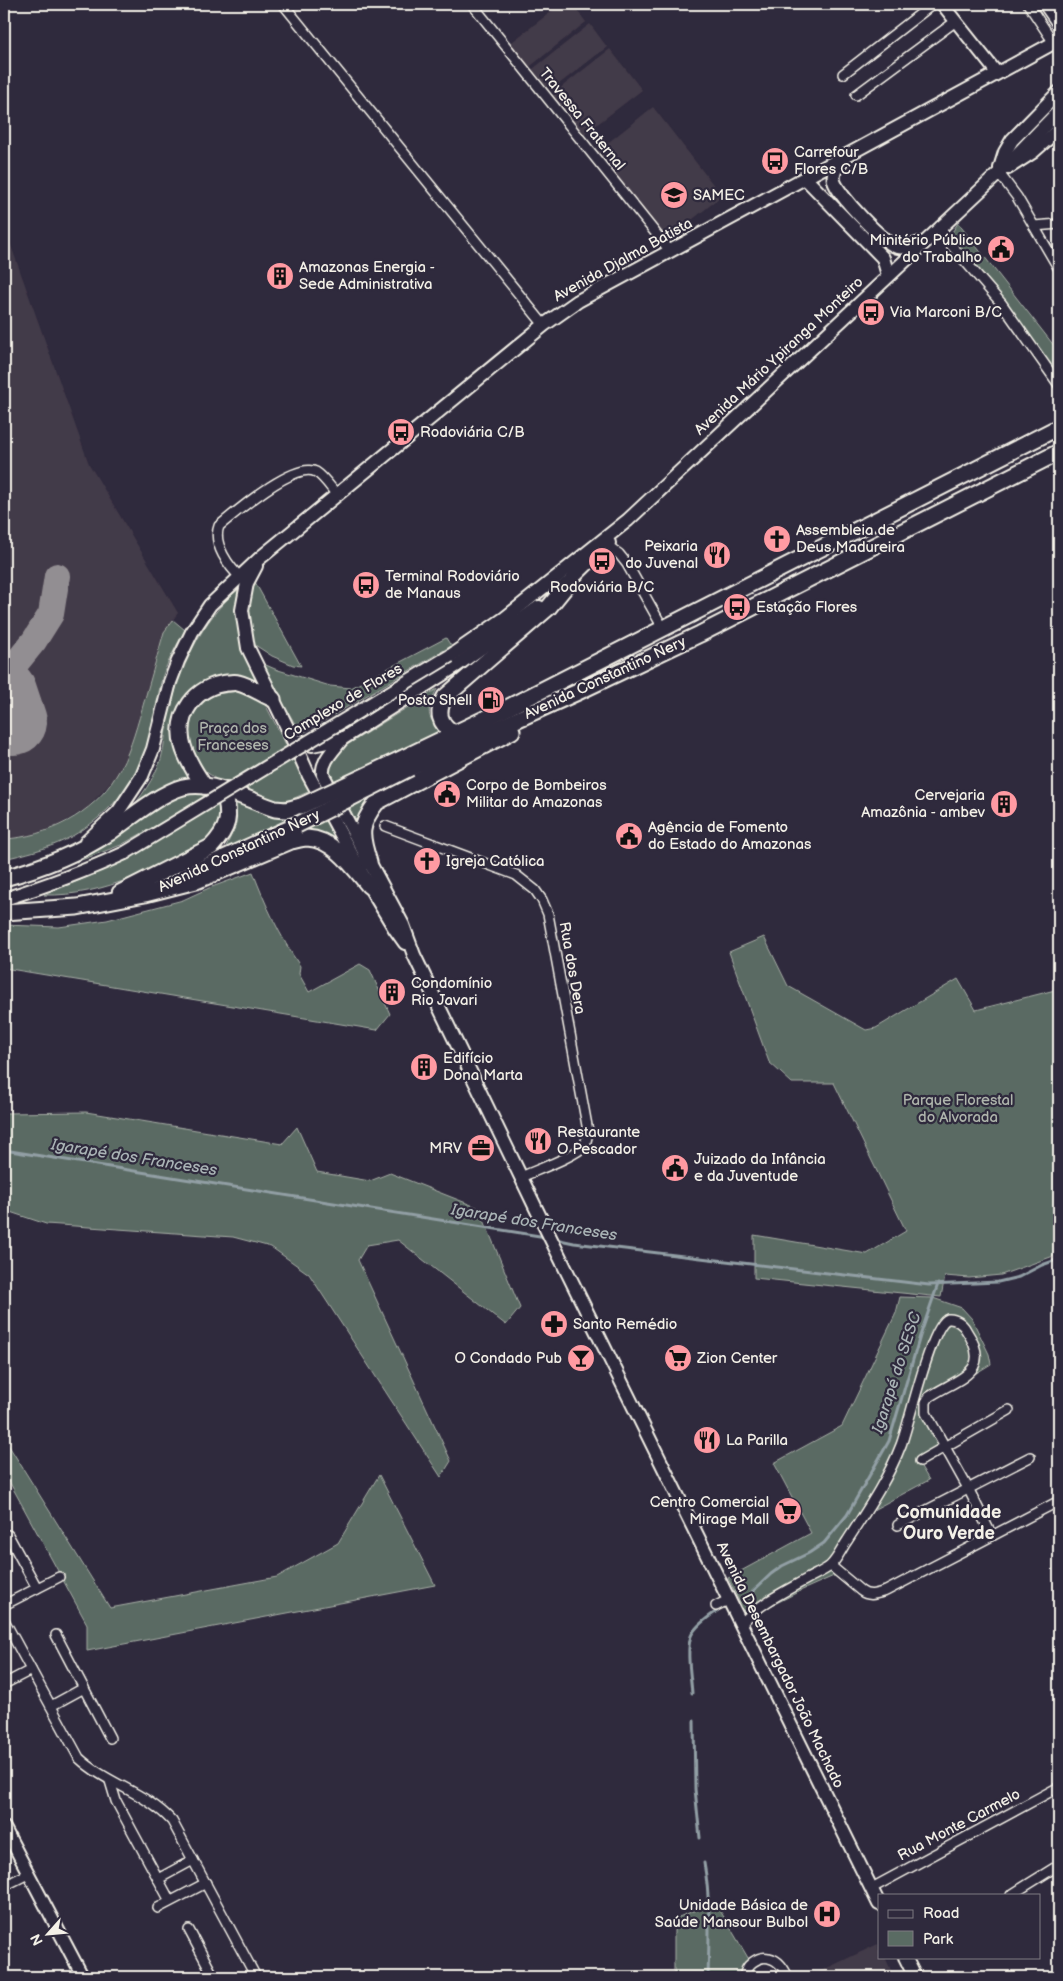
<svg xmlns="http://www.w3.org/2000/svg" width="1063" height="1981" font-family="'Balsamiq Sans',sans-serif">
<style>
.built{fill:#433a48}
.green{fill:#5a6b63;stroke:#a7aea6}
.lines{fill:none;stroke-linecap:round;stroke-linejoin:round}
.stream{stroke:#929fa5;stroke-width:3}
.taxiway{stroke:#928e92;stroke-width:26}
.runway{stroke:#928e92;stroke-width:66}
.minor-casing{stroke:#f4f1e8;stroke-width:12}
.tertiary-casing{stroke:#f4f1e8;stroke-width:15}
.secondary-casing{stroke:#f4f1e8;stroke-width:16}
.trunk-casing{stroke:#f4f1e8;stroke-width:19}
.minor{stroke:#2f2a3d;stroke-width:9}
.tertiary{stroke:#2f2a3d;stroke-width:11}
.secondary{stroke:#2f2a3d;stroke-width:12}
.trunk{stroke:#2f2a3d;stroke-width:15}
.secondary-bridge-casing{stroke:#f4f1e8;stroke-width:16;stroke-linecap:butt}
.trunk-bridge-casing{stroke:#f4f1e8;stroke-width:19;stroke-linecap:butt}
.secondary-bridge{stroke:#2f2a3d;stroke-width:12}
.trunk-bridge{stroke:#2f2a3d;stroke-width:15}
.labels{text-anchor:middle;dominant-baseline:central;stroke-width:4.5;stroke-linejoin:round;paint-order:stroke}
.street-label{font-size:15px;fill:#f4f1e8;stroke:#2f2a3d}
.poi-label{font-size:15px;fill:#f4f1e8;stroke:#2f2a3d;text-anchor:start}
.park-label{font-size:15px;fill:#afb5ac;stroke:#2f2a3d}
.water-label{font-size:16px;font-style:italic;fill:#aab4b6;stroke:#2f2a3d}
.quarter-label{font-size:18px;font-weight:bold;fill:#f4f1e8;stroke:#2f2a3d}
</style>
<rect width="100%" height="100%" fill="#2f2a3d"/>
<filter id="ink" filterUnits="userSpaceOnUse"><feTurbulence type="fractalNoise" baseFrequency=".02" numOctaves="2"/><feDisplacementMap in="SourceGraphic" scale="10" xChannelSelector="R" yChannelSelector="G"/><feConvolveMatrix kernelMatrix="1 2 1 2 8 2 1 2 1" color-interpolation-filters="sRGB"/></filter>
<g filter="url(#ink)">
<g class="built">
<path d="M561 4H572L586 22 527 69 508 45Z"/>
<path d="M590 24 607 47 546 94 529 72Z"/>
<path d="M610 49 642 90 582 136 550 96Z"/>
<path d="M653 107 722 196 664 242 595 153Z"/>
<path d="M4 226 89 464 178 613 164 632 129 751 115 778 87 808 59 825 29 836 4 839Z"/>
<path d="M878 1944 879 1957H885L894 1977H808Z"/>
</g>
<g class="green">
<path d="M958 223 1059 352V379L949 237Z"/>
<path d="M255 582 301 666 293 665 272 656 255 645 248 626V599Z"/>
<path d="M239 589C232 630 242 649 260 685L196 690 177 750C180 762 186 769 196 777L181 780 127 814C141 797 154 779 161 759 165 745 165 731 168 717 179 671 201 619 239 589Z"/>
<path d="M173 620 185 630C177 645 167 662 162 678 156 702 154 728 146 752 133 789 99 823 65 840 46 849 25 854 4 859V839C47 837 93 814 116 776 129 756 135 732 142 709 149 683 157 658 164 632Z"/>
<path d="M446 638 451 646 301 734 259 662 275 669 330 686 351 688Z"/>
<path d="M437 689C428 707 424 716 441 731L397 753 409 775 355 830 329 780V766L339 750Z"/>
<path d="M239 691 250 694 265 704 310 791 290 800 276 801 220 782 201 768 193 757 187 733 193 714 206 700 216 694Z"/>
<path d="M212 792C229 811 222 818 215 840 161 865 105 897 44 895L92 875 138 852 194 804 121 845 76 862 162 801 178 793Z"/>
<path d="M238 800 302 813 225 849 235 827 230 804Z"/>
<path d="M325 819 342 850 287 837Z"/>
<path d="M253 872C265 904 280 937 300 966L299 974 309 992 360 964 370 970 390 1014 377 1030 4 968V925L59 927 107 920 183 900 209 888Z"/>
<path d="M764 937 788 986 866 1030 876 1028 958 979 976 1010 1059 989V1254L1001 1275 969 1278 945 1276 941 1297 754 1278V1235L867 1254 906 1231 834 1083H792L769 1062 729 952Z"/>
<path d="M86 1112 282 1144 297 1127 317 1172 370 1181 390 1173 479 1208 520 1308 506 1325 398 1240 367 1245 358 1260 451 1461 441 1477 309 1274 271 1247 233 1237 46 1224 4 1210V1113Z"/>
<path d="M900 1297 933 1298 962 1308 972 1319 989 1354 991 1364 932 1400 926 1407 943 1450 920 1465 929 1480 873 1510 839 1561 836 1575 800 1591 747 1618 728 1578 811 1533 774 1463 842 1426 896 1313Z"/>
<path d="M4 1438 110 1608 277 1577 338 1543 379 1475 435 1585 87 1651V1624L4 1472Z"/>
<path d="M715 1902 757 1973 752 1977H674V1919Z"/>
</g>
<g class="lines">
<g class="stream">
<path d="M4 1150 546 1237"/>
<path d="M555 1239 574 1243 929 1285 998 1282 1019 1277 1042 1265 1059 1259"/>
<path d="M751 1593 771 1574 782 1566 809 1553 824 1543 847 1515 889 1441 920 1336 938 1284"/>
<path d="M692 1693C691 1678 686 1650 691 1636 695 1626 708 1617 717 1611"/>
<path d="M694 1721 695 1789 700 1838"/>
<path d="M704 1863C711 1901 709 1939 708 1977"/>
</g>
<path class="taxiway" d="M4 678 34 641 51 614 57 576"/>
<path class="runway" d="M4 692 14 722"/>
<g class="minor-casing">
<g id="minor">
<path d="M283 4 544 325"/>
<path d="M472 4 670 251"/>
<path d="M1028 4 1054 43"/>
<path d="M1043 4 1059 27"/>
<path d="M843 74 933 4"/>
<path d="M856 95 956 21"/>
<path d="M999 173 1017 197 1059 269"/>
<path d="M940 226 946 239 1002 304 1059 385"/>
<path d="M1034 226 1059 224"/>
<path d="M604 543 619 554 627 564 663 628"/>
<path d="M242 579C229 567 212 544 219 526 236 512 295 461 316 472 324 477 331 488 337 495"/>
<path d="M385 826 516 875 535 890 542 900 548 914 588 1131C587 1136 587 1141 584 1146 576 1156 534 1171 521 1177"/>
<path d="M920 1461 1009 1410"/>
<path d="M898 1525 1030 1457"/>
<path d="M8 1535 37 1588"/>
<path d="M831 1566 861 1591C869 1597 876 1594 886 1591L1059 1501"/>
<path d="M4 1605 59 1577"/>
<path d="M716 1606 730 1599"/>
<path d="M4 1620 79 1758C107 1784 147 1793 172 1821L256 1977"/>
<path d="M742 1623C760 1603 784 1592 807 1579 814 1575 824 1571 830 1566 837 1560 842 1548 847 1541 867 1510 888 1479 901 1445 909 1425 931 1324 948 1319 955 1318 963 1324 966 1330 994 1372 960 1377 929 1397L926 1402V1413L969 1490 992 1536"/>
<path d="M56 1635 110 1738"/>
<path d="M4 1684 31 1670"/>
<path d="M51 1706 84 1688"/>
<path d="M110 1781 116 1801 170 1901"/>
<path d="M158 1879 193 1860"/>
<path d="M4 1886 28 1874"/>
<path d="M872 1888 1059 1787"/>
<path d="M1011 1895 1059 1865"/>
<path d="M158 1908 206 1883"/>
<path d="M189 1930 214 1977"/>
<path d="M745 1977C744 1966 758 1955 769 1958 779 1960 784 1969 788 1977"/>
</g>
</g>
<g class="tertiary-casing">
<g id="tertiary">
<path d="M942 4 997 73"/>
<path d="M4 1827 83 1977"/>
</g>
</g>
<g class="secondary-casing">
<g id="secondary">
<path d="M842 161C837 167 832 173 834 181 838 195 885 245 898 247 905 249 913 245 920 243"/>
<path d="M1000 168 1005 152 1012 140 1059 92"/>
<path d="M1008 168 1033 152 1059 129"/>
<path d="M806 179 883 258 888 275"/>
<path d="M256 566 247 583 242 610 248 648 287 727 309 776 369 886 395 929 405 943"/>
<path d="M559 592 609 543"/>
<path d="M450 656 505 618 628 520 999 173 1059 111"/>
<path d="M342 739C334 750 321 761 323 775L403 925 414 955 543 1223 879 1904"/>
<path d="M300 741 312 745 342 739 456 666 539 607"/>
<path d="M86 842 118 812 142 776 153 749 170 682 178 661 192 632 210 605 260 558 544 325 578 301 1059 40"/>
<path d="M4 899C45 886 86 871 125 853"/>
<path d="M905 1957 915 1977"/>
</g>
</g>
<g class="trunk-casing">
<g id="trunk">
<path d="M454 733C439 724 436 712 445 697L549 607 566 586"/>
<path d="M403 758 503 710 1059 427"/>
<path d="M410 768 580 691 700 634 1059 452"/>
<path d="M204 786C196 773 187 761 183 746 174 714 196 686 227 683 231 683 235 682 238 683 250 686 262 694 273 699"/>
<path d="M369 862C360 835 359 825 377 802L512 731"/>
<path d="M202 868 297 825"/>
<path d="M4 878C41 868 77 854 109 833 129 819 160 793 183 787 213 780 248 800 275 809L286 810 301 806"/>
<path d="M120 893 211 847C229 828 231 817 224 791"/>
<path d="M4 912 77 907 145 894 196 881 291 841C296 840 302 838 307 838 334 839 354 868 369 886"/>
</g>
</g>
<use href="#minor" class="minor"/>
<use href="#tertiary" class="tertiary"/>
<use href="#secondary" class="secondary"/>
<use href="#trunk" class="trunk"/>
<g class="secondary-bridge-casing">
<path id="secondary-bridge" d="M125 853 450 656"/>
</g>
<g class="trunk-bridge-casing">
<g id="trunk-bridge">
<path d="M301 806 403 758"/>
<path d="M297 825 410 768"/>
</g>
</g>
<use href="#secondary-bridge" class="secondary-bridge"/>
<use href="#trunk-bridge" class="trunk-bridge"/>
</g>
</g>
<defs>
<g id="bus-disc" transform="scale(1.4375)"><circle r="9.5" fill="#ff9aa2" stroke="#2f2a3d"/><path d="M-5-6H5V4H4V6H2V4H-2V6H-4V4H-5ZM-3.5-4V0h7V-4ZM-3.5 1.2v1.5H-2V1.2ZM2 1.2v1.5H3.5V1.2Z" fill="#111"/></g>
<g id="university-disc" transform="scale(1.4375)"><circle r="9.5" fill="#ff9aa2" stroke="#2f2a3d"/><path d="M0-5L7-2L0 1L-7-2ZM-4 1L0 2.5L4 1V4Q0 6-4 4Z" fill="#111"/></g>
<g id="civic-disc" transform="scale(1.4375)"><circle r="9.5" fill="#ff9aa2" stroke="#2f2a3d"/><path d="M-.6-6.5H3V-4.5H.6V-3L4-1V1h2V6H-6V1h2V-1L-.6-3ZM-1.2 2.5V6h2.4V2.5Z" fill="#111"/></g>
<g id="building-disc" transform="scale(1.4375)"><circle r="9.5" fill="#ff9aa2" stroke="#2f2a3d"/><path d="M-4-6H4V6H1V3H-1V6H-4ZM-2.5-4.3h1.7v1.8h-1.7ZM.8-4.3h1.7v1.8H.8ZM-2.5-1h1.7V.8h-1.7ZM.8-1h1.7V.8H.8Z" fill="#111"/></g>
<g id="church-disc" transform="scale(1.4375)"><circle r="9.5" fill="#ff9aa2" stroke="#2f2a3d"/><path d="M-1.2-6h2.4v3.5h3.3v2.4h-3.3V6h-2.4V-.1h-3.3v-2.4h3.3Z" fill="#111"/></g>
<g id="restaurant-disc" transform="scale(1.4375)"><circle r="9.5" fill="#ff9aa2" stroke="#2f2a3d"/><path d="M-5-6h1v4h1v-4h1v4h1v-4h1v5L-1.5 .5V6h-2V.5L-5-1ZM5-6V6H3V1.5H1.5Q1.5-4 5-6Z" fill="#111"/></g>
<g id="fuel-disc" transform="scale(1.4375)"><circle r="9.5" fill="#ff9aa2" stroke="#2f2a3d"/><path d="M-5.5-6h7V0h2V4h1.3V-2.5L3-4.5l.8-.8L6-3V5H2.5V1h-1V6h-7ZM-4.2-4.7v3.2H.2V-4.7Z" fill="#111"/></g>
<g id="office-disc" transform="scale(1.4375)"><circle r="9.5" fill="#ff9aa2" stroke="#2f2a3d"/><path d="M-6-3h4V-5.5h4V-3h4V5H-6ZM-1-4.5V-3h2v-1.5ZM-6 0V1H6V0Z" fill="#111"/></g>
<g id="pharmacy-disc" transform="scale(1.4375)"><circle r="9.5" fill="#ff9aa2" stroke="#2f2a3d"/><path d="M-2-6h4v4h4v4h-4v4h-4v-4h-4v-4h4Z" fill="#111"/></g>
<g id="bar-disc" transform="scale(1.4375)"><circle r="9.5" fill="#ff9aa2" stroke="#2f2a3d"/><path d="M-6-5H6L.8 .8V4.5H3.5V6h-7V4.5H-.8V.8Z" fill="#111"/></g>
<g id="supermarket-disc" transform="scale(1.4375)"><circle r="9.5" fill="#ff9aa2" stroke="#2f2a3d"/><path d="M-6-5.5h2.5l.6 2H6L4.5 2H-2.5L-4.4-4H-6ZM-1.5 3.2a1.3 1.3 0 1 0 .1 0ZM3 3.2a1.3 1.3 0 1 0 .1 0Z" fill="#111"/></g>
<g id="hospital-disc" transform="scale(1.4375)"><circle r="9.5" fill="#ff9aa2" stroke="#2f2a3d"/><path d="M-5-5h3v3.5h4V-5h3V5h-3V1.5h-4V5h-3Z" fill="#111"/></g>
</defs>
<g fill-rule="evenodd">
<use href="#bus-disc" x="775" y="161"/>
<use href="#university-disc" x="674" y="195"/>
<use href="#civic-disc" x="1001" y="249"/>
<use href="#building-disc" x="280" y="276"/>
<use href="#bus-disc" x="871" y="312"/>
<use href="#bus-disc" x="401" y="432"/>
<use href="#church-disc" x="777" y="539"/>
<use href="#restaurant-disc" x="717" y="555"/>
<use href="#bus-disc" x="602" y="561"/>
<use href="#bus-disc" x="366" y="585"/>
<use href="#bus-disc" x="737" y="607"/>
<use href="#fuel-disc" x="491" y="700"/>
<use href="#civic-disc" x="447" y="794"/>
<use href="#building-disc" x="1004" y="804"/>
<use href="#civic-disc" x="629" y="836"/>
<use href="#church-disc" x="427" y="861"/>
<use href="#building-disc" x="392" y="992"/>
<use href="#building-disc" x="424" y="1067"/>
<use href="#restaurant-disc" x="538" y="1141"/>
<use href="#office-disc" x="481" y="1148"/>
<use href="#civic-disc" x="675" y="1168"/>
<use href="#pharmacy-disc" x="554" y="1324"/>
<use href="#bar-disc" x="581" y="1358"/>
<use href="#supermarket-disc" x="678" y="1358"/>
<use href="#restaurant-disc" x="707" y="1440"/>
<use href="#supermarket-disc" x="788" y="1511"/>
<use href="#hospital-disc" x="827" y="1914"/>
</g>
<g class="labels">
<g class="street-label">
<text transform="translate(582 119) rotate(51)">Travessa Fraternal</text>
<text transform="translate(623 260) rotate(-29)">Avenida Djalma Batista</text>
<text transform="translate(779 356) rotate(-43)">Avenida Mário Ypiranga Monteiro</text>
<text transform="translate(605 678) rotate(-25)">Avenida Constantino Nery</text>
<text transform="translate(343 702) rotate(-31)">Complexo de Flores</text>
<text transform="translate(239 851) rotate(-25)">Avenida Constantino Nery</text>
<text transform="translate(572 968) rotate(80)">Rua dos Dera</text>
<text transform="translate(780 1665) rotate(64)">Avenida Desembargador João Machado</text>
<text transform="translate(959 1825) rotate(-28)">Rua Monte Carmelo</text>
</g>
<g class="poi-label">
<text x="794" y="152">Carrefour<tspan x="794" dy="17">Flores C/B</tspan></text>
<text x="693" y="195">SAMEC</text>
<text x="982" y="240" text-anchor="end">Minitério Público<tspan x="982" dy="17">do Trabalho</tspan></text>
<text x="299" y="267">Amazonas Energia -<tspan x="299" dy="17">Sede Administrativa</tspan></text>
<text x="890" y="312">Via Marconi B/C</text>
<text x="420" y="432">Rodoviária C/B</text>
<text x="796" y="530">Assembleia de<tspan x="796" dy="17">Deus Madureira</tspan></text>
<text x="698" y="546" text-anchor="end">Peixaria<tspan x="698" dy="17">do Juvenal</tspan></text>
<text x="385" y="576">Terminal Rodoviário<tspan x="385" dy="17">de Manaus</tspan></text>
<text x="602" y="587" text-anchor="middle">Rodoviária B/C</text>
<text x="756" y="607">Estação Flores</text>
<text x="472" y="700" text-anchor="end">Posto Shell</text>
<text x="466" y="785">Corpo de Bombeiros<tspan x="466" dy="17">Militar do Amazonas</tspan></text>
<text x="985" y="795" text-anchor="end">Cervejaria<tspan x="985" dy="17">Amazônia - ambev</tspan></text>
<text x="648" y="827">Agência de Fomento<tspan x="648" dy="17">do Estado do Amazonas</tspan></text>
<text x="446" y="861">Igreja Católica</text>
<text x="411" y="983">Condomínio<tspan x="411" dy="17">Rio Javari</tspan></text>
<text x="443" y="1058">Edifício<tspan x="443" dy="17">Dona Marta</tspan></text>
<text x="557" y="1132">Restaurante<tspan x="557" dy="17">O Pescador</tspan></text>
<text x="462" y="1148" text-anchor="end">MRV</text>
<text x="694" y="1159">Juizado da Infância<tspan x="694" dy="17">e da Juventude</tspan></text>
<text x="573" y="1324">Santo Remédio</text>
<text x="562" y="1358" text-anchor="end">O Condado Pub</text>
<text x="697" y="1358">Zion Center</text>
<text x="726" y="1440">La Parilla</text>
<text x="769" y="1502" text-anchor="end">Centro Comercial<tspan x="769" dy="17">Mirage Mall</tspan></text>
<text x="808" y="1905" text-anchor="end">Unidade Básica de<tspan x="808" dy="17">Saúde Mansour Bulbol</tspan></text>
</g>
<g class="park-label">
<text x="233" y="728">Praça dos<tspan x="233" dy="17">Franceses</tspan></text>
<text x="958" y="1100">Parque Florestal<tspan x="958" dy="17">do Alvorada</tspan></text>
</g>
<g class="water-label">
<text transform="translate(134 1158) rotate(9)">Igarapé dos Franceses</text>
<text transform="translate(534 1223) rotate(9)">Igarapé dos Franceses</text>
<text transform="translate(897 1373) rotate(-72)">Igarapé do SESC</text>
</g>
<g class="quarter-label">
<text x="949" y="1512">Comunidade<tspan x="949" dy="21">Ouro Verde</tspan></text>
</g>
</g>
<rect width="1063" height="1981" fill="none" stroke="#2f2a3d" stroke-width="20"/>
<rect x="10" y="10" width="1043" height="1961" fill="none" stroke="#f4f1e8" stroke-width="2" filter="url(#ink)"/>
<rect x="878" y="1894" width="162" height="65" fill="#2f2a3d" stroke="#7e7a81"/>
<rect x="888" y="1910" width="25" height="8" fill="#2f2a3d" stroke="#7e7a81"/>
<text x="923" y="1918" font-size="15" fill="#f4f1e8">Road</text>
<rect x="888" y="1931" width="25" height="15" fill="#5a6b63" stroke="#7e7a81"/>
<text x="923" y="1944" font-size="15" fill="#f4f1e8">Park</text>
<g transform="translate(48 1934) rotate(243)" stroke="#2f2a3d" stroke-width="4" paint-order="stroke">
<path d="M0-4L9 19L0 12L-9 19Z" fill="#f4f1e8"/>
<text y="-8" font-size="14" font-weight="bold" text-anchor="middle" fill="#f4f1e8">N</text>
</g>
</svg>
